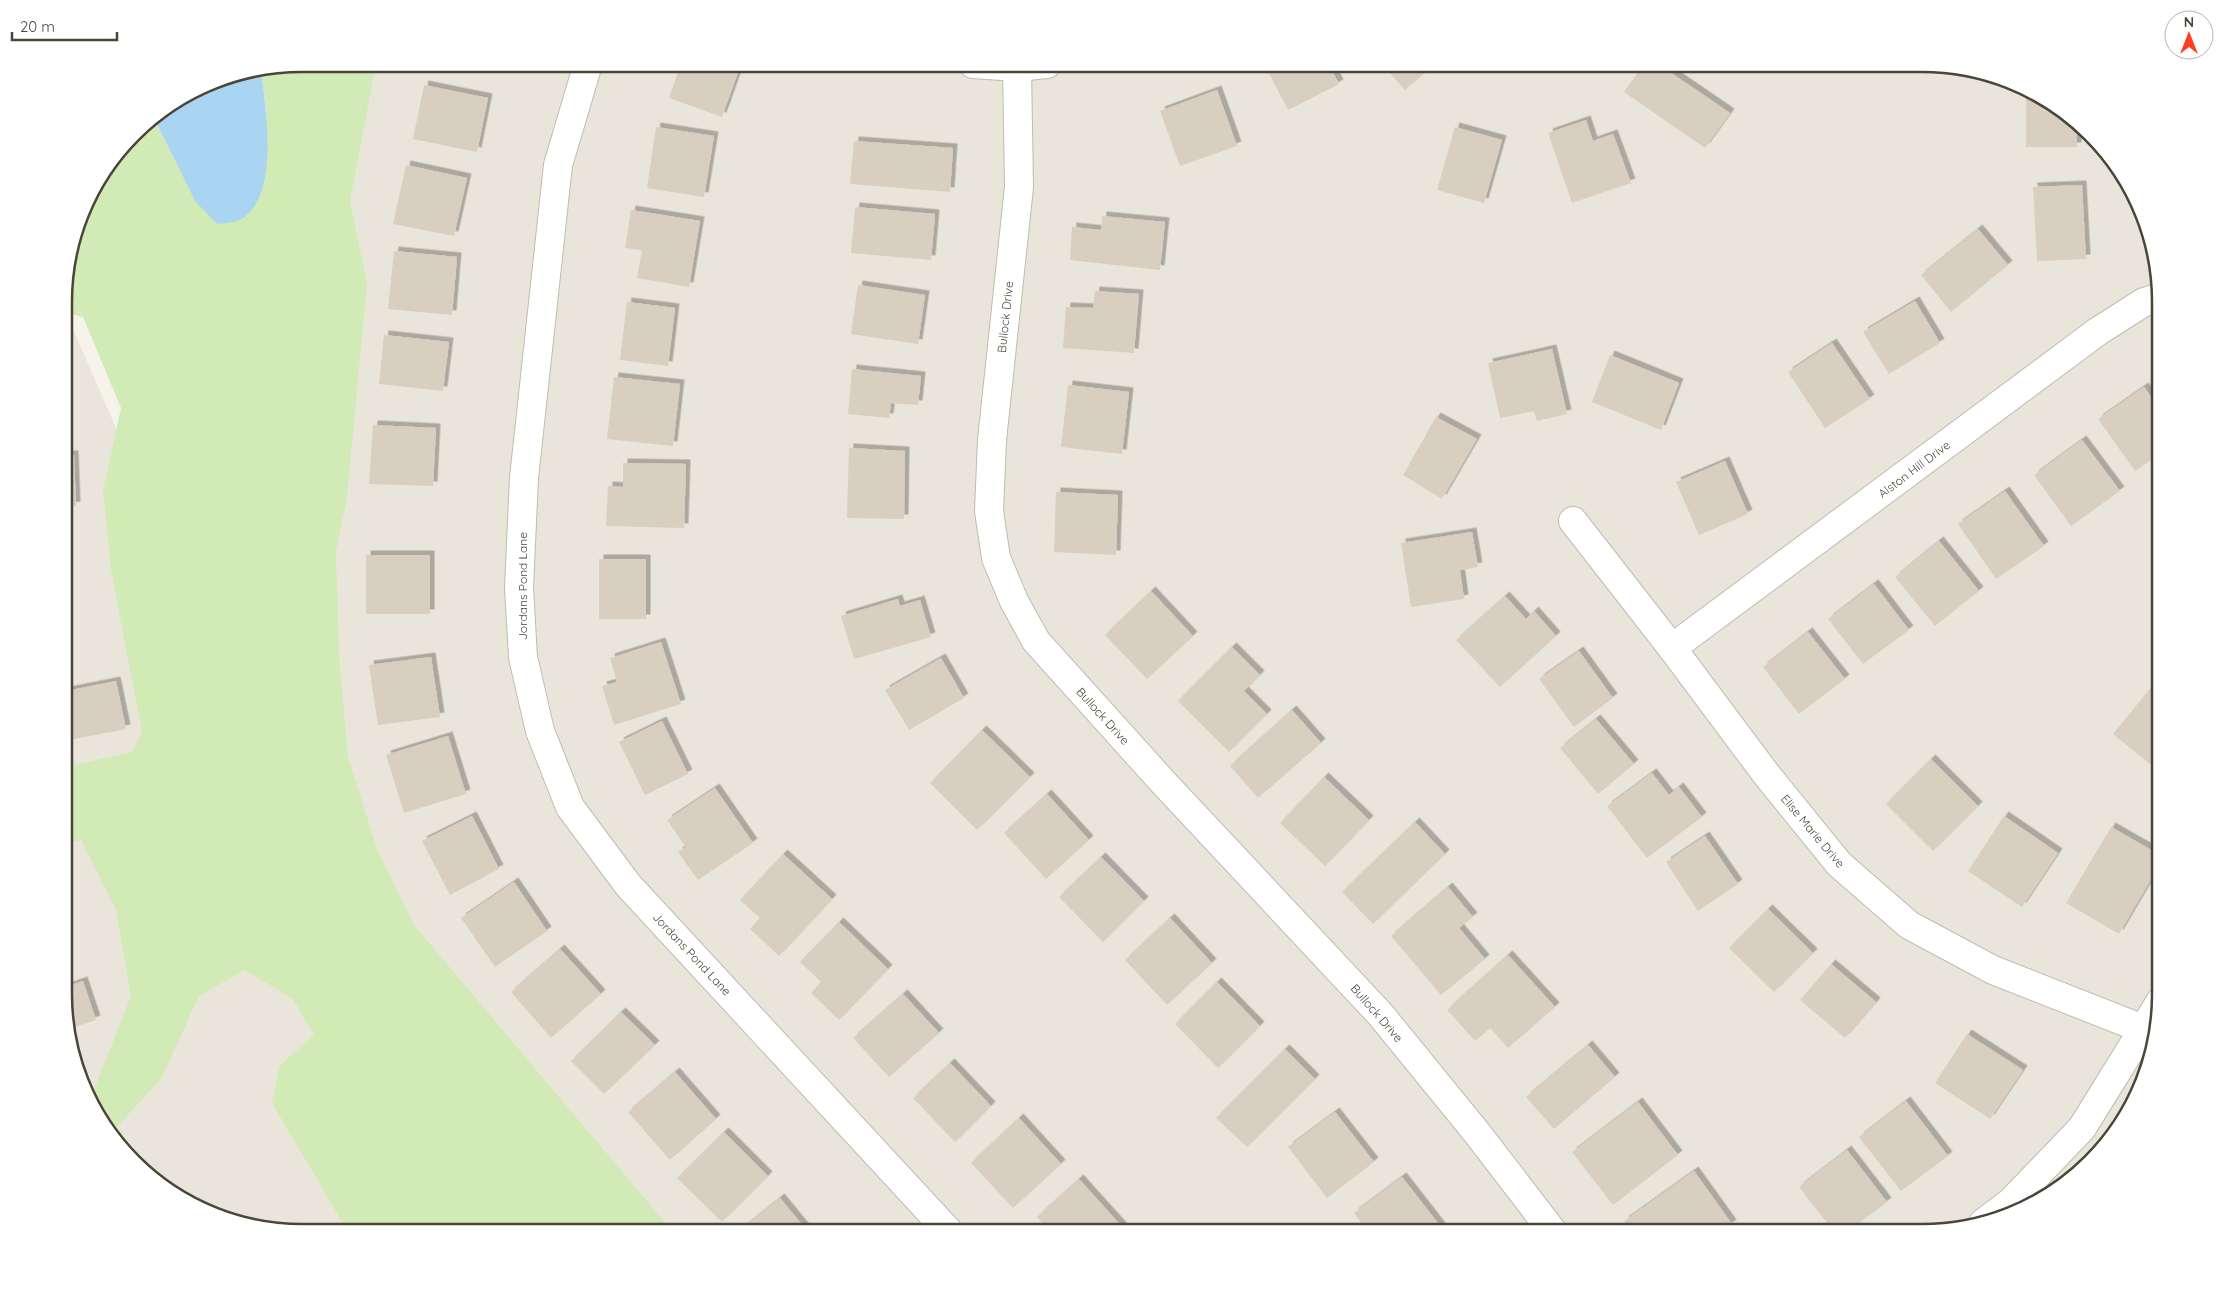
<svg xmlns="http://www.w3.org/2000/svg" width="2224" height="1296" font-family="Quicksand,sans-serif">
<style>
.residential{fill:#eae5da}
.green{fill:#d2eab5}
.water{fill:#a9d4f2}
.building{fill:#d8cfc1;filter:url(#shadow)}
.lines{fill:none;stroke-linecap:round;stroke-linejoin:round}
.street-casing{stroke:#c2bbae;stroke-width:30}
.street{stroke:#fff;stroke-width:28}
.labels{text-anchor:middle;dominant-baseline:central;stroke-width:4;stroke-linejoin:round;paint-order:stroke}
.street-label{font-size:12px;fill:#4b4439;stroke:#fff}
.rim{fill:none;stroke:#4b4439;stroke-width:2.5}
</style>
<defs>
<filter id="shadow"><feDropShadow dx="4.5" dy="-4.5" stdDeviation="0" flood-color="#0004"/></filter>
</defs>
<rect width="100%" height="100%" fill="#f6f3ec"/>
<path class="residential" d="M334 64H1922L1983 72 2041 96 2120 170 2148 226 2160 287V1009L2128 1113 2054 1192 1998 1220 1937 1232H302L241 1224 183 1200 104 1126 66 1024V313L216 658Z"/>
<path class="green" d="M303 64H376L350 201 367 283 347 498 336 551 339 655 348 757 377 849 414 925 673 1232H348L272 1103 280 1065 314 1035 293 999 245 970 199 996 161 1079 111 1133 92 1095 131 996 116 910 81 840 66 843V767L132 752 142 732 111 570 103 491 121 408 83 317 66 313V272L89 197 145 123 154 118 195 201 266 112 261 72Z"/>
<path class="water" d="M261 72C266 109 281 203 237 221 231 223 223 223 217 224L195 201 154 118 212 82Z"/>
<g class="building">
<path d="M467 64H489L487 71Z"/>
<path d="M681 64H741L722 117 669 98Z"/>
<path d="M1264 64H1329L1339 84 1288 110Z"/>
<path d="M1382 64H1435L1405 90Z"/>
<path d="M1644 64H1658L1730 113 1705 148 1624 92Z"/>
<path d="M424 85 488 98 477 152 413 139Z"/>
<path d="M1217 90 1237 146 1180 166 1160 111Z"/>
<path d="M2026 90 2041 96 2077 130V147H2026Z"/>
<path d="M1586 120 1593 141 1613 134 1631 183 1572 203 1548 133Z"/>
<path d="M656 127 714 136 704 197 647 188Z"/>
<path d="M1455 127 1502 140 1484 203 1437 190Z"/>
<path d="M854 141 953 148 950 192 850 184Z"/>
<path d="M406 165 467 178 454 236 393 224Z"/>
<path d="M2082 185 2086 259 2037 261 2033 187Z"/>
<path d="M855 207 935 214 931 260 851 253Z"/>
<path d="M631 210 700 221 689 287 637 278 642 250 625 248Z"/>
<path d="M1102 216 1165 222 1160 270 1070 260 1072 227 1101 230Z"/>
<path d="M1978 229 2008 265 1951 312 1921 275Z"/>
<path d="M394 251 457 257 452 315 388 309Z"/>
<path d="M858 285 925 295 918 344 851 334Z"/>
<path d="M1095 291 1139 294 1134 353 1063 348 1066 307 1093 308Z"/>
<path d="M1915 301 1940 343 1889 374 1863 332Z"/>
<path d="M627 302 675 308 668 366 620 360Z"/>
<path d="M384 335 449 342 443 391 379 384Z"/>
<path d="M1832 343 1870 399 1825 428 1788 372Z"/>
<path d="M1552 349 1567 414 1537 421 1534 411 1500 418 1488 363Z"/>
<path d="M1610 355 1679 383 1661 430 1592 402Z"/>
<path d="M852 369 921 376 918 405 891 403 889 418 848 414Z"/>
<path d="M614 377 680 384 673 446 607 439Z"/>
<path d="M1068 385 1129 392 1122 454 1061 447Z"/>
<path d="M2144 387 2160 409V454L2135 471 2098 419Z"/>
<path d="M1436 417 1477 439 1442 499 1403 475Z"/>
<path d="M373 425 436 428 433 486 369 484Z"/>
<path d="M2082 440 2120 491 2071 526 2034 475Z"/>
<path d="M849 448 905 451 904 519 847 518Z"/>
<path d="M66 455H74L76 506 66 507Z"/>
<path d="M1725 461 1748 514 1699 535 1676 482Z"/>
<path d="M623 463 686 464 684 528 606 526 608 486 623 487Z"/>
<path d="M2005 491 2044 546 1996 579 1958 524Z"/>
<path d="M1056 492 1118 495 1116 555 1054 552Z"/>
<path d="M1472 532 1478 567 1460 570 1464 599 1411 607 1401 543Z"/>
<path d="M1939 541 1979 591 1935 626 1895 577Z"/>
<rect x="366" y="555" width="64" height="59"/>
<rect x="599" y="559" width="47" height="60"/>
<path d="M1874 584 1909 630 1863 664 1828 619Z"/>
<path d="M1151 591 1193 636 1147 679 1105 635Z"/>
<path d="M1505 596 1526 619 1534 611 1556 636 1500 687 1456 640Z"/>
<path d="M898 599 900 606 920 600 931 637 854 659 841 616Z"/>
<path d="M1808 632 1845 679 1799 714 1763 667Z"/>
<path d="M661 642 681 704 614 725 602 686 617 682 610 658Z"/>
<path d="M1232 647 1260 675 1244 691 1267 714 1229 752 1178 701Z"/>
<path d="M1579 651 1613 698 1574 727 1539 679Z"/>
<path d="M431 657 440 717 378 725 369 665Z"/>
<path d="M941 658 964 698 909 730 885 690Z"/>
<path d="M116 681 126 729 69 740 66 725V691Z"/>
<path d="M2149 690 2160 699V752L2150 764 2113 734Z"/>
<path d="M1292 710 1321 743 1258 798 1230 766Z"/>
<path d="M1596 719 1634 764 1598 794 1560 748Z"/>
<path d="M662 721 688 774 645 795 619 742Z"/>
<path d="M982 730 1030 777 977 830 930 783Z"/>
<path d="M448 736 466 794 404 813 386 755Z"/>
<path d="M1931 759 1978 806 1933 851 1886 804Z"/>
<path d="M1652 773 1669 795 1679 787 1702 817 1647 858 1607 806Z"/>
<path d="M1324 777 1369 820 1325 866 1280 823Z"/>
<path d="M715 788 753 843 698 880 678 852 686 847 667 820Z"/>
<path d="M1047 794 1089 840 1046 879 1004 833Z"/>
<path d="M472 816 499 869 450 895 422 841Z"/>
<path d="M2004 816 2058 853 2022 907 1968 871Z"/>
<path d="M1415 822 1445 854 1373 924 1342 892Z"/>
<path d="M2111 827 2160 855V864L2119 934 2066 903Z"/>
<path d="M1705 836 1738 884 1698 911 1666 862Z"/>
<path d="M783 854 832 899 779 956 750 929 760 918 740 900Z"/>
<path d="M1101 857 1144 901 1103 942 1059 897Z"/>
<path d="M514 882 547 931 495 967 461 918Z"/>
<path d="M1448 887 1473 917 1459 928 1485 959 1441 995 1391 936Z"/>
<path d="M1768 909 1813 953 1774 992 1729 948Z"/>
<path d="M1170 918 1212 963 1167 1005 1125 960Z"/>
<path d="M839 922 888 969 839 1020 811 993 821 982 800 962Z"/>
<path d="M560 949 601 994 551 1038 511 992Z"/>
<path d="M1508 955 1555 1007 1508 1048 1490 1028 1475 1041 1447 1010Z"/>
<path d="M1831 964 1876 1002 1845 1038 1800 1000Z"/>
<path d="M83 981 96 1020 68 1029 66 1024V987Z"/>
<path d="M1217 982 1260 1026 1218 1068 1175 1024Z"/>
<path d="M903 994 939 1033 889 1077 853 1038Z"/>
<path d="M621 1012 655 1045 604 1094 571 1061Z"/>
<path d="M1967 1034 2023 1070 1990 1119 1935 1083Z"/>
<path d="M1588 1045 1615 1077 1554 1129 1526 1097Z"/>
<path d="M1285 1049 1315 1079 1247 1147 1216 1118Z"/>
<path d="M950 1063 991 1106 955 1142 913 1098Z"/>
<path d="M675 1072 716 1119 670 1160 628 1112Z"/>
<path d="M1906 1101 1948 1156 1901 1191 1859 1137Z"/>
<path d="M1638 1102 1678 1155 1613 1205 1572 1152Z"/>
<path d="M1335 1112 1374 1162 1327 1198 1288 1147Z"/>
<path d="M1019 1118 1061 1164 1013 1208 971 1163Z"/>
<path d="M724 1132 768 1176 722 1222 677 1178Z"/>
<path d="M1847 1150 1887 1202 1847 1232H1834L1799 1187Z"/>
<path d="M1694 1171 1732 1224 1721 1232H1632L1624 1221Z"/>
<path d="M1402 1177 1441 1227 1434 1232H1368L1354 1213Z"/>
<path d="M1079 1179 1124 1229 1121 1232H1050L1037 1217Z"/>
<path d="M780 1198 808 1232H738Z"/>
</g>
<g class="lines">
<g class="street-casing">
<g id="street">
<path d="M588 64 558 165 524 478 519 588 523 657 540 731 570 807 628 885 949 1232"/>
<path d="M973 64 1017 67 1047 64"/>
<path d="M1017 67 1019 187 992 440 989 511 996 558 1014 601 1036 641 1162 781 1380 1014 1477 1133 1553 1232"/>
<path d="M1573 521 1672 648 1766 774 1839 864 1909 925 1993 970 2143 1029"/>
<path d="M1672 648 2097 332 2144 302 2160 297"/>
<path d="M1983 1223 2011 1202 2082 1128 2160 1002"/>
</g>
</g>
<use href="#street" class="street"/>
</g>
<g class="labels">
<g class="street-label">
<text transform="translate(1005 317) rotate(-84)">Bullock Drive</text>
<text transform="translate(1914 469) rotate(-37)">Alston Hill Drive</text>
<text transform="translate(522 586) rotate(-90)">Jordans Pond Lane</text>
<text transform="translate(1103 716) rotate(48)">Bullock Drive</text>
<text transform="translate(1813 831) rotate(50)">Elise Marie Drive</text>
<text transform="translate(692 954) rotate(47)">Jordans Pond Lane</text>
<text transform="translate(1377 1013) rotate(49)">Bullock Drive</text>
</g>
</g>
<path d="M0 0H2224V1296H0ZM302 72H1922A230 230 0 0 1 2152 302V994A230 230 0 0 1 1922 1224H302A230 230 0 0 1 72 994V302A230 230 0 0 1 302 72Z" fill="#fff" fill-rule="evenodd"/>
<path class="rim" d="M302 72H1922A230 230 0 0 1 2152 302V994A230 230 0 0 1 1922 1224H302A230 230 0 0 1 72 994V302A230 230 0 0 1 302 72Z"/>
<g transform="translate(2189 35)"><circle r="24" fill="#ffffff" stroke="#b7b4b0"/>
<path d="M0-4L9 19L0 12L-9 19Z" fill="#fc3f1d"/>
<text y="-8" font-size="14" font-weight="bold" text-anchor="middle" fill="#4b4439">N</text>
</g>
<path d="M12 32v8h105v-8" fill="none" stroke="#4b4439" stroke-width="2.5"/>
<text x="20" y="32" font-size="15" fill="#4b4439" stroke="#ffffff" stroke-width="4" paint-order="stroke">20 m</text>
</svg>
